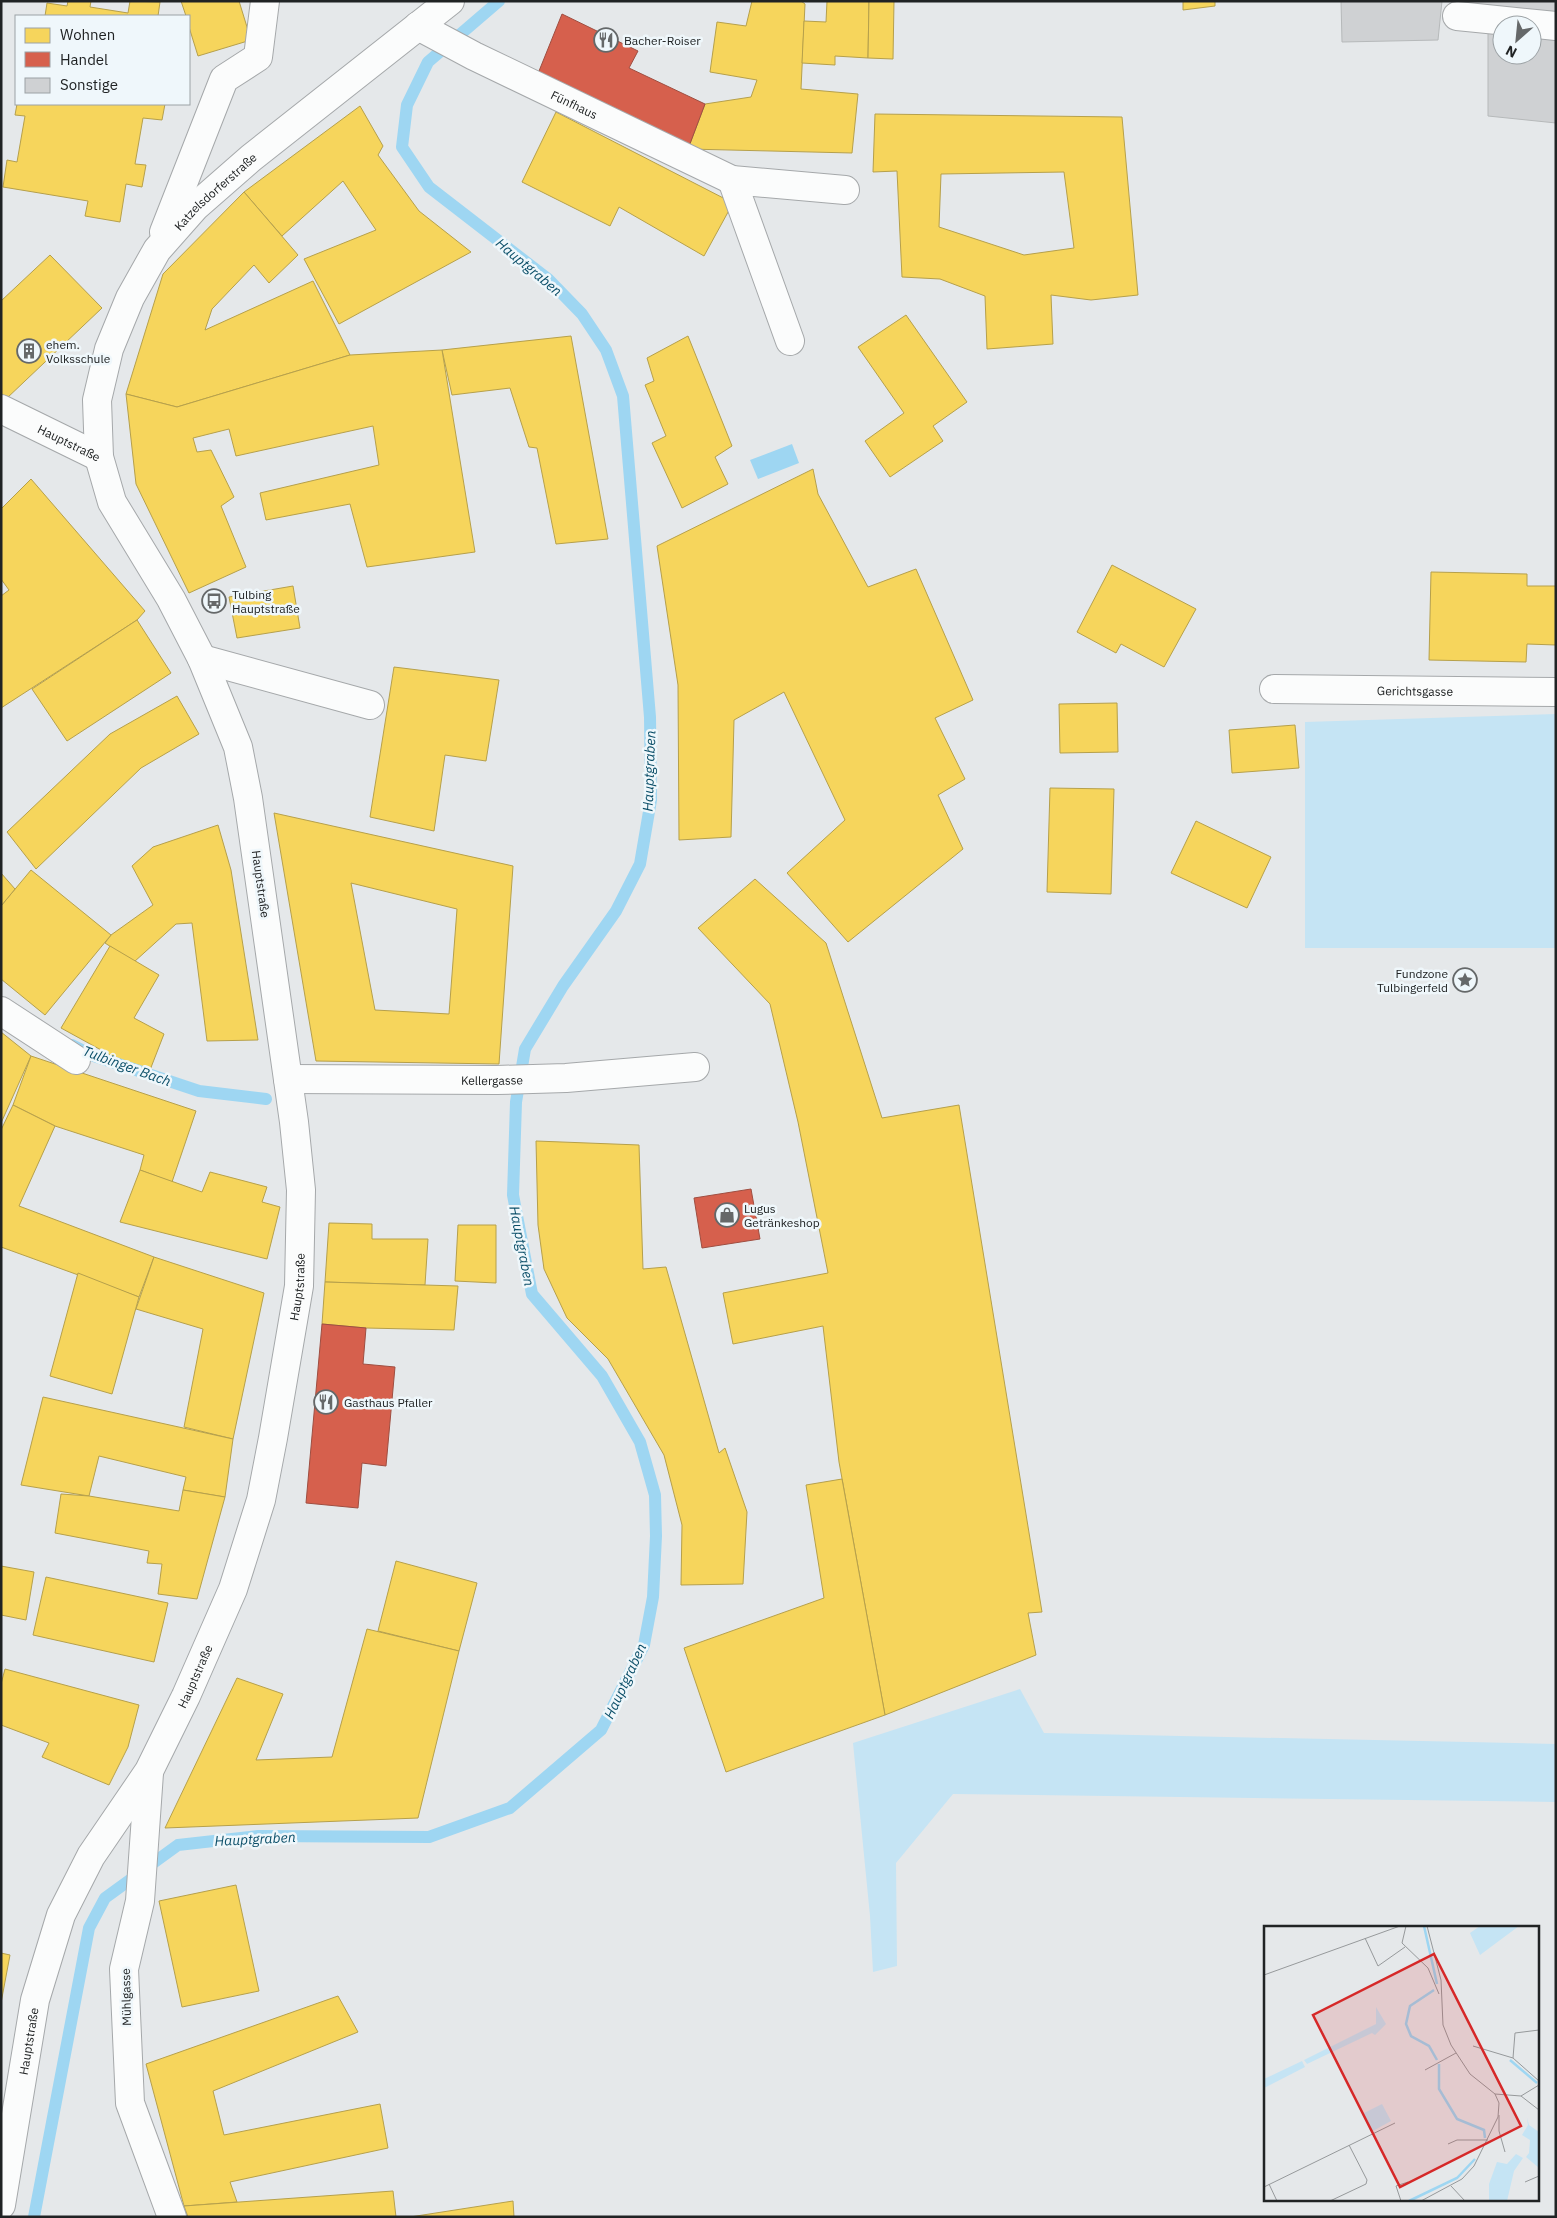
<svg xmlns="http://www.w3.org/2000/svg" width="1557" height="2218" font-family="'IBM Plex Sans',sans-serif">
<style>
.green{fill:#c5e4f4}
.water{fill:#9ed6f2}
.homes{fill:#f6d55c;stroke:#b6a04b;fill-rule:evenodd}
.shops{fill:#d6604d;stroke:#9f4e41}
.lines{fill:none;stroke-linecap:round;stroke-linejoin:round}
.stream{stroke:#9ed6f2;stroke-width:12}
.building{fill:#cfd1d3;stroke:#b6b9ba}
.minor-casing{stroke:#a5a8aa;stroke-width:30}
.minor{stroke:#fbfcfc;stroke-width:28}
.labels{text-anchor:middle;dominant-baseline:central;stroke-width:5;stroke-linejoin:round;paint-order:stroke}
.poi-label{font-size:12px;fill:#202324;stroke:#eff7fb;text-anchor:start}
.street-label{font-size:12px;fill:#202324;stroke:#eff7fb}
.water-label{font-size:14px;font-style:italic;fill:#0a4e68;stroke:#eff7fb}
.inset-river{fill:none;stroke:#9ed6f2;stroke-width:2.5}
.inset-road{fill:none;stroke:#96999b;stroke-width:1}
.view{fill:#d62828;fill-opacity:0.15;stroke:#d62828;stroke-width:2.5}
.inset-edge{fill:none;stroke:#202324;stroke-width:2.5}
</style>
<rect width="100%" height="100%" fill="#e5e8ea"/>
<g class="green">
<path d="M1556 714V948H1305V722Z"/>
<path d="M1020 1689 1044 1733 1556 1744V1802L953 1794 896 1863 897 1966 873 1972 870 1916 853 1743Z"/>
</g>
<path class="water" d="M792 444 799 463 758 479 750 460Z"/>
<g class="homes">
<path d="M68 1H91L90 7 128 13 130 1 160 2 158 16H45L47 3 67 6Z"/>
<path d="M181 1H239L251 40 198 56 189 27V16H186Z"/>
<path d="M752 1H801L805 4 801 89 858 94 852 153 688 149 705 104 751 97 757 80 710 72 717 22 746 26Z"/>
<path d="M827 1H869L868 58 835 56V65L802 63 804 21 826 22Z"/>
<path d="M869 1H894L893 59 868 58Z"/>
<path d="M1183 1H1215V6L1183 10Z"/>
<path d="M17 104H165L162 120 143 118 135 164 146 165 142 187 126 184 120 222 85 216 88 201 3 187 7 160 17 162 25 116 15 115Z"/>
<path d="M360 106 383 146 378 155 419 211 471 252 339 324 304 259 376 230 343 181 282 236 244 192Z"/>
<path d="M556 112 733 203 704 256 619 207 610 226 522 182Z"/>
<path d="M875 114 1122 117 1138 295 1091 300 1051 295 1053 344 987 349 985 296 940 279 902 277 897 171 873 172ZM1064 172 1074 248 1024 255 939 227 941 174Z"/>
<path d="M244 192 298 255 269 283 254 265 212 309 205 330 313 281 350 355 177 407 126 394 163 274Z"/>
<path d="M50 255 102 308 6 399 1 395V301Z"/>
<path d="M906 315 967 402 933 426 943 441 890 477 865 441 904 413 858 347Z"/>
<path d="M571 336 608 539 556 544 537 448 529 447 510 388 452 395 442 350Z"/>
<path d="M688 336 732 446 715 457 728 484 682 508 652 443 666 436 645 385 654 381 647 358Z"/>
<path d="M442 350 475 552 367 567 350 504 266 520 260 493 379 465 373 426 236 456 229 429 193 438 197 452 211 450 234 497 221 506 246 567 189 593 136 484 126 394 177 407 350 355Z"/>
<path d="M813 469 818 494 868 587 916 569 973 700 935 718 965 779 938 795 963 849 848 942 787 873 845 820 784 692 734 720 731 837 679 840 678 685 657 546Z"/>
<path d="M31 479 145 611 137 620 1 708V596L9 590 1 579V509Z"/>
<path d="M1112 565 1196 609 1164 667 1121 644 1116 653 1077 632Z"/>
<path d="M1431 572 1527 574V586H1556V645L1527 644 1526 662 1429 660Z"/>
<path d="M293 586 300 628 237 638 229 597Z"/>
<path d="M137 620 171 673 67 741 32 689Z"/>
<path d="M394 667 499 680 486 761 445 755 434 831 370 817Z"/>
<path d="M177 696 199 734 141 768 36 869 7 832 110 734Z"/>
<path d="M1117 703 1118 752 1060 753 1059 704Z"/>
<path d="M1295 725 1299 768 1232 773 1229 730Z"/>
<path d="M1050 788 1114 789 1111 894 1047 892Z"/>
<path d="M274 813 513 866 499 1064 316 1061ZM351 883 457 909 449 1014 375 1010Z"/>
<path d="M1196 821 1271 857 1247 908 1171 873Z"/>
<path d="M218 825 231 870 258 1040 207 1041 192 923 176 924 134 962 105 943 111 935 153 905 132 866 153 847Z"/>
<path d="M31 870 111 935 45 1015 1 979V906Z"/>
<path d="M1 873 15 889 1 906Z"/>
<path d="M755 879 826 943 882 1118 959 1105 1042 1612 1028 1613 1036 1655 885 1715 839 1462 823 1326 733 1344 723 1293 828 1273 798 1122 770 1004 698 928Z"/>
<path d="M110 946 159 975 134 1018 164 1034 150 1070 112 1056 61 1028Z"/>
<path d="M1 1032 31 1056 1 1123Z"/>
<path d="M31 1056 196 1111 172 1182 140 1170 144 1155 55 1126 13 1105Z"/>
<path d="M13 1105 55 1126 19 1206 154 1257 139 1297 1 1247V1130Z"/>
<path d="M536 1141 639 1145 643 1269 666 1267 719 1453 725 1448 747 1512 743 1584 681 1585 682 1525 664 1455 608 1359 567 1318 544 1269 538 1225Z"/>
<path d="M140 1170 202 1192 210 1172 267 1187 262 1202 280 1207 267 1259 120 1222Z"/>
<path d="M329 1223 372 1224V1239H428L425 1285 325 1282Z"/>
<path d="M458 1225H496V1283L455 1281Z"/>
<path d="M154 1257 264 1293 233 1439 184 1427 203 1329 136 1309Z"/>
<path d="M78 1273 139 1297 112 1394 50 1376Z"/>
<path d="M325 1282 458 1286 454 1330 366 1328 322 1324Z"/>
<path d="M43 1397 233 1439 225 1497 183 1490 186 1477 99 1456 89 1496 21 1485Z"/>
<path d="M842 1479 885 1715 726 1772 684 1648 824 1598 806 1485Z"/>
<path d="M183 1490 225 1497 197 1599 158 1594 162 1564 147 1563 149 1551 55 1533 61 1494 89 1496 179 1511Z"/>
<path d="M396 1561 477 1583 459 1651 378 1631Z"/>
<path d="M1 1566 34 1572 26 1620 1 1615Z"/>
<path d="M46 1577 168 1603 154 1662 33 1635Z"/>
<path d="M367 1629 459 1651 418 1818 165 1828 237 1678 283 1694 256 1760 332 1757Z"/>
<path d="M5 1669 139 1705 128 1747 109 1785 42 1757 49 1743 1 1725V1684Z"/>
<path d="M236 1885 259 1991 182 2007 159 1901Z"/>
<path d="M1 1953 10 1955 1 2003Z"/>
<path d="M338 1996 358 2032 213 2091 224 2135 380 2104 388 2148 230 2182 237 2202 184 2206 146 2064Z"/>
<path d="M393 2191 396 2217H188L184 2206Z"/>
<path d="M513 2201 514 2217H410Z"/>
</g>
<g class="shops">
<path d="M562 14 638 51 629 68 705 104 688 149 537 76Z"/>
<path d="M751 1189 760 1239 702 1248 694 1198Z"/>
<path d="M322 1324 366 1328 363 1364 395 1367 386 1466 362 1463 358 1508 306 1503Z"/>
</g>
<g class="lines">
<g class="stream">
<path d="M72 1045 94 1056 199 1091 266 1099"/>
<path d="M34 2217 89 1928 105 1898 178 1845 258 1836 429 1837 510 1808 601 1730 644 1645 653 1597 656 1536 655 1495 640 1442 602 1376 532 1294 513 1195 516 1102 525 1049 563 986 616 911 640 864 651 800 650 717 623 396 606 350 582 314 548 279 429 187 402 147 407 105 428 62 499 1"/>
</g>
</g>
<g class="building">
<path d="M1341 1H1442L1438 40 1342 42Z"/>
<path d="M1450 1H1556V12Z"/>
<path d="M1488 32 1502 33V55H1532V36L1556 39V123L1488 116Z"/>
</g>
<g class="lines">
<g class="minor-casing">
<g id="minor">
<path d="M1457 16 1556 26"/>
<path id="s1" d="M418 26 474 56 732 180 845 190"/>
<path d="M732 180 790 341"/>
<path d="M164 232 224 79 258 57 265 1"/>
<path id="s2" d="M1 409 99 457"/>
<path d="M202 659 370 705"/>
<path id="s3" d="M1274 689 1556 692"/>
<path d="M1 1011 76 1060"/>
<path id="s4" d="M288 1079 497 1080 566 1078 695 1067"/>
<path d="M149 1773 140 1901 124 1969 130 2103 172 2217"/>
<path id="s5" d="M1 2205 35 2000 61 1915 91 1856 149 1771 186 1696 233 1589 261 1500 273 1438 299 1286 301 1190 294 1122 248 798 238 747 202 659 171 599 112 502 99 457 97 400 109 349 130 298 157 250 195 207 251 158 450 1"/>
</g>
</g>
<use href="#minor" class="minor"/>
</g>
<defs>
<g id="restaurant-ring" transform="scale(1.25)"><circle r="9.5" fill="#eff7fb" stroke="#656869" stroke-width="1.5"/><path d="M-5-6h1v4h1v-4h1v4h1v-4h1v5L-1.5 .5V6h-2V.5L-5-1ZM5-6V6H3V1.5H1.5Q1.5-4 5-6Z" fill="#656869"/></g>
<g id="building-ring" transform="scale(1.25)"><circle r="9.5" fill="#eff7fb" stroke="#656869" stroke-width="1.5"/><path d="M-4-6H4V6H1V3H-1V6H-4ZM-2.5-4.3h1.7v1.8h-1.7ZM.8-4.3h1.7v1.8H.8ZM-2.5-1h1.7V.8h-1.7ZM.8-1h1.7V.8H.8Z" fill="#656869"/></g>
<g id="bus-ring" transform="scale(1.25)"><circle r="9.5" fill="#eff7fb" stroke="#656869" stroke-width="1.5"/><path d="M-5-6H5V4H4V6H2V4H-2V6H-4V4H-5ZM-3.5-4V0h7V-4ZM-3.5 1.2v1.5H-2V1.2ZM2 1.2v1.5H3.5V1.2Z" fill="#656869"/></g>
<g id="sight-ring" transform="scale(1.25)"><circle r="9.5" fill="#eff7fb" stroke="#656869" stroke-width="1.5"/><path d="M0-6L1.8-2.2L6-1.7L2.9 1.2L3.7 5.4L0 3.3L-3.7 5.4L-2.9 1.2L-6-1.7L-1.8-2.2Z" fill="#656869"/></g>
<g id="shop-ring" transform="scale(1.25)"><circle r="9.5" fill="#eff7fb" stroke="#656869" stroke-width="1.5"/><path d="M-5-2.5h2.3a2.7 3.5 0 0 1 5.4 0H5L5.5 6h-11ZM-1.5-2.5h3a1.5 2.3 0 0 0-3 0Z" fill="#656869"/></g>
</defs>
<g fill-rule="evenodd">
<use href="#restaurant-ring" x="606" y="40"/>
<use href="#building-ring" x="29" y="351"/>
<use href="#bus-ring" x="214" y="601"/>
<use href="#sight-ring" x="1465" y="980"/>
<use href="#shop-ring" x="727" y="1215"/>
<use href="#restaurant-ring" x="326" y="1402"/>
</g>
<g class="labels">
<g class="poi-label">
<text x="624" y="40">Bacher-Roiser</text>
<text x="46" y="344">ehem.<tspan x="46" dy="14">Volksschule</tspan></text>
<text x="232" y="594">Tulbing<tspan x="232" dy="14">Hauptstraße</tspan></text>
<text x="1448" y="973" text-anchor="end">Fundzone<tspan x="1448" dy="14">Tulbingerfeld</tspan></text>
<text x="744" y="1208">Lugus<tspan x="744" dy="14">Getränkeshop</tspan></text>
<text x="344" y="1402">Gasthaus Pfaller</text>
</g>
<g class="street-label">
<text stroke="none"><textPath href="#s1" startOffset="175">Fünfhaus</textPath></text>
<text stroke="none"><textPath href="#s5" startOffset="2146">Katzelsdorferstraße</textPath></text>
<text stroke="none"><textPath href="#s2" startOffset="76">Hauptstraße</textPath></text>
<text stroke="none"><textPath href="#s3" startOffset="141">Gerichtsgasse</textPath></text>
<text transform="translate(261 884) rotate(82)">Hauptstraße</text>
<text stroke="none"><textPath href="#s4" startOffset="204">Kellergasse</textPath></text>
<text stroke="none"><textPath href="#s5" startOffset="976">Hauptstraße</textPath></text>
<text stroke="none"><textPath href="#s5" startOffset="571">Hauptstraße</textPath></text>
<text transform="translate(126 1997) rotate(-91)">Mühlgasse</text>
<text stroke="none"><textPath href="#s5" startOffset="166">Hauptstraße</textPath></text>
</g>
<g class="water-label">
<text transform="translate(529 267) rotate(40)">Hauptgraben</text>
<text transform="translate(649 771) rotate(-88)">Hauptgraben</text>
<text transform="translate(127 1066) rotate(20)">Tulbinger Bach</text>
<text transform="translate(522 1246) rotate(79)">Hauptgraben</text>
<text transform="translate(625 1681) rotate(-65)">Hauptgraben</text>
<text transform="translate(255 1839) rotate(-3)">Hauptgraben</text>
</g>
</g>
<g transform="translate(1264 1926)">
<rect width="275" height="275" fill="#e5e8ea"/>
<path d="M216 0H255L216 29 206 7ZM112 81 122 98 111 109 108 107 43 138 40 134 112 98ZM38 135 41 141 0 162V153ZM118 178 127 195 107 206 98 188ZM263 192 265 199 275 206V242L262 231 265 227 266 214 258 209 264 199ZM252 228 259 232 250 245 243 275H225V258L233 236 243 238Z" fill="#c5e4f4"/>
<path class="inset-river" d="M160 0 173 58M170 64 146 80 142 98 147 110 165 120 173 134M246 134 273 157M175 138V163L193 193 220 204 221 212M145 275 193 252 211 233"/>
<path class="inset-road" d="M142 0 138 17 164 42 175 68M163 0 177 54 179 99 187 119 206 148 231 168 257 170 275 159M101 12 114 40 141 21M0 49 136 0M209 120 249 132 275 155M249 132 251 107 275 104M161 144 192 127M257 170 275 184M235 189V205L241 226M184 218 193 214H224M261 256 275 250M5 258 13 275M187 260 201 275M0 261 131 197M66 275 102 258 103 254 85 219M137 275 132 260 144 256M157 275 198 253 210 240 234 191 235 177 231 168"/>
<path class="view" d="M170 28 257 200 136 261 49 89Z"/>
<rect width="275" height="275" class="inset-edge"/>
</g>
<rect width="1557" height="2218" fill="none" stroke="#202324" stroke-width="5"/>
<rect x="15" y="15" width="175" height="90" fill="#eff7fb" stroke="#9ca2a5"/>
<rect x="25" y="28" width="25" height="15" fill="#f6d55c" stroke="#9ca2a5"/>
<text x="60" y="40" font-size="15" fill="#202324">Wohnen</text>
<rect x="25" y="52" width="25" height="15" fill="#d6604d" stroke="#9ca2a5"/>
<text x="60" y="65" font-size="15" fill="#202324">Handel</text>
<rect x="25" y="78" width="25" height="15" fill="#cfd1d3" stroke="#9ca2a5"/>
<text x="60" y="90" font-size="15" fill="#202324">Sonstige</text>
<g transform="translate(1517 40) rotate(207)"><circle r="24" fill="#eff7fb" stroke="#9ca2a5"/>
<path d="M0-4L9 19L0 12L-9 19Z" fill="#656869"/>
<text y="-8" font-size="14" font-weight="bold" text-anchor="middle" fill="#202324">N</text>
</g>
</svg>
